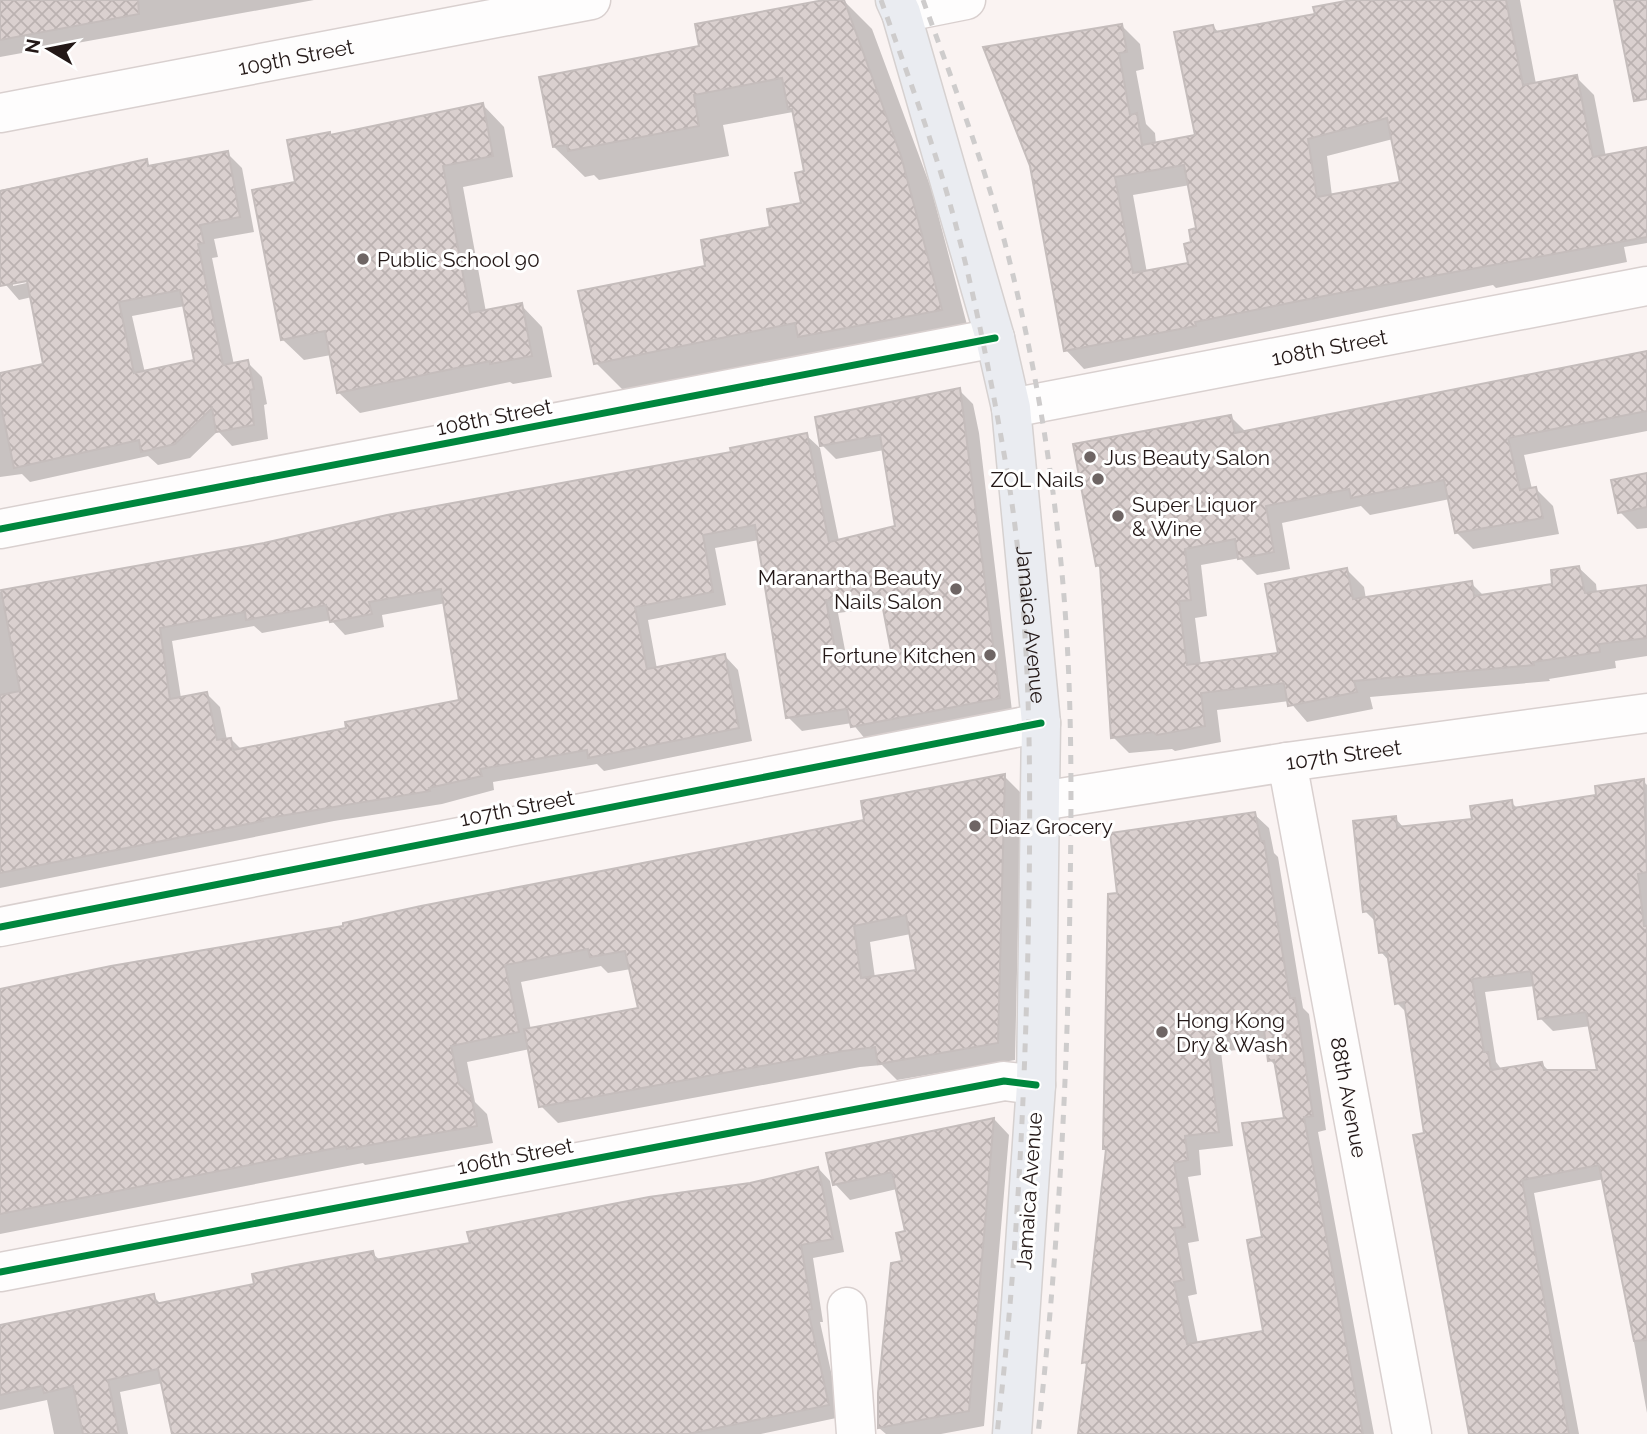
<svg xmlns="http://www.w3.org/2000/svg" width="1647" height="1434" font-family="Raleway,sans-serif">
<style>
.shadow{fill:#0003;fill-rule:evenodd}
.building{fill:url(#building-cross-hatch);stroke:#c5bdbc;stroke-width:2;fill-rule:evenodd}
.lines{fill:none;stroke-linecap:round;stroke-linejoin:round}
.minor-casing{stroke:#d9d0cf;stroke-width:41}
.major-casing{stroke:#d6d1d0;stroke-width:41}
.minor{stroke:#fefdfd;stroke-width:38}
.major{stroke:#eaecf1;stroke-width:38}
.rail{stroke:#cecccc;stroke-width:5;stroke-dasharray:9 9;stroke-linecap:butt}
.cycleway-casing{stroke:#fff;stroke-width:11}
.cycleway{stroke:#00873e;stroke-width:7}
.poi-dot{fill:#6e6564;stroke:#fff;stroke-width:2.5}
.labels{text-anchor:middle;dominant-baseline:central;stroke-width:6;stroke-linejoin:round;paint-order:stroke}
.street-label{font-size:21px;fill:#231817;stroke:#fff}
.poi-label{font-size:21px;fill:#231817;stroke:#fff;text-anchor:start}
</style>
<defs>
<pattern id="building-cross-hatch" width="8" height="8" patternUnits="userSpaceOnUse" patternTransform="scale(1.75)"><rect width="8" height="8" fill="#dad0cf"/><path d="M0 0l8 8M0 8l8-8" fill="none" stroke="#bbb2b1"/></pattern>
</defs>
<rect width="100%" height="100%" fill="#faf3f2"/>
<g class="shadow">
<path d="M0 0H314L0 57Z"/>
<path d="M834 0H843L872 29 931 188 971 340 626 393 596 363 707 267 772 228 803 204 806 172 793 112 723 125 729 156 599 180 594 175 585 177 554 147 701 47Z"/>
<path d="M1361 0H1520L1536 84 1576 77 1594 95 1606 157 1647 149V243L1624 247 1627 262 1496 288 1493 285 1084 369 1066 350 1122 26 1140 44 1144 69 1136 71 1146 124 1155 133 1156 144 1197 137 1213 26 1219 33 1317 16ZM1393 139 1402 183 1332 196 1327 156ZM1190 185 1198 229 1190 264 1147 273 1133 195Z"/>
<path d="M483 105 504 127 513 177 463 187 486 312 521 305 542 327 552 377 513 384 510 382 360 413 338 392 331 355 304 360 282 339 297 184 329 134 332 137Z"/>
<path d="M227 153 242 168 254 232 214 239 218 257 212 258 234 365 247 362 262 377 267 404 264 405 268 439 232 446 218 431 190 458 158 465 148 456 30 482 22 474 0 477V376L45 365 32 297 19 300 0 278V190L146 161 151 167ZM35 278 36 281 13 286V282ZM185 306 196 362 145 373 132 316Z"/>
<path d="M1647 354V431L1524 455 1532 489H1536L1553 506 1559 534 1473 549 1456 532 1450 499 1370 515 1361 506 1282 523 1290 569 1257 575 1240 558 1201 565 1207 616 1195 618 1201 665 1280 655 1347 570 1364 587 1366 599 1471 583 1484 596 1554 585 1578 567 1596 584 1597 593 1647 587V656L1615 661 1616 668 1549 679 1550 681 1370 697 1373 709 1307 722 1289 701 1217 710 1221 742 1175 751 1172 749 1129 753 1112 736 1102 570 1097 565 1231 417 1246 432Z"/>
<path d="M959 390 973 404 979 433 1012 711 866 740 852 723 802 731 788 717 759 540 715 548 726 605 648 620 657 669 725 656 738 670 752 741 604 771 597 764 493 782 494 790 442 804 334 821 0 888V592L265 544 733 454 806 435 820 448 839 541 897 527 884 450 836 459 822 445ZM446 603 461 702 348 730 242 750 231 739 227 740 220 707 207 694 181 698 172 641 254 626 262 633 331 620 345 635 384 627 382 615ZM885 607 894 657 848 666 838 613Z"/>
<path d="M1647 476V528L1637 529 1620 512Z"/>
<path d="M1004 776 1021 793 1015 1060 897 1080 882 1065 860 1067 558 1123 541 1106 530 1049 467 1062 475 1102 487 1114 493 1143 365 1165 363 1163 0 1234V991L240 948 422 908 866 822ZM911 934 918 971 875 978 870 942ZM601 966 608 973 631 969 640 1009 531 1030 521 982Z"/>
<path d="M1643 781 1647 785V1413L1604 1179 1534 1193 1579 1434H1470L1407 1013 1397 1003 1390 962 1381 952 1376 922 1365 911 1395 818 1404 828 1474 820 1511 802 1518 809 1598 796ZM1535 986 1540 1018 1553 1031 1591 1026 1599 1072H1550L1542 1064 1502 1070 1496 1062 1485 992Z"/>
<path d="M1254 814 1269 828 1274 853 1278 857 1303 1008 1309 1014 1326 1130 1318 1132 1374 1434H1081L1089 1367 1084 1362 1108 1151 1105 1148 1119 894ZM1268 1046 1270 1060 1277 1067 1286 1120 1264 1239 1265 1332 1198 1344 1188 1296 1197 1294 1188 1243 1199 1241 1188 1177 1201 1175 1199 1150 1233 1146 1221 1052Z"/>
<path d="M994 1119 1009 1135 984 1426 941 1434H886L879 1428 907 1232 897 1189 850 1200 835 1184 828 1155Z"/>
<path d="M818 1168 830 1181 844 1252 813 1258 823 1322H820L841 1417 761 1434H174L163 1383 120 1392 128 1434H54L47 1400 0 1410V1326L153 1296 162 1305 256 1285 372 1253 381 1261 472 1245Z"/>
</g>
<g class="building">
<path d="M0 0H138L139 14 0 40Z"/>
<path d="M824 0H844L901 156 942 310 798 337 795 323 594 364 578 291 705 266 701 240 770 227 767 209 801 203 795 173 804 171 792 109H788L782 78 694 95 699 126 568 151 567 145 553 147 539 77 699 46 695 24Z"/>
<path d="M1351 0H1506L1523 85 1577 75 1593 157 1647 147V237L1329 295 1195 322 1196 326 1064 351 1030 166 983 47 1122 24 1127 52 1119 53 1130 115 1137 113 1142 145 1195 135 1174 32 1213 25 1215 32 1315 14 1313 7ZM1387 118 1400 182 1317 197 1308 139ZM1184 165 1196 228 1189 230 1191 242 1184 244 1188 263 1133 273 1115 177Z"/>
<path d="M1614 0H1647V99L1634 101Z"/>
<path d="M483 103 493 156 443 166 470 313 522 303 532 356 490 364V361L337 393 325 331 281 340 252 190 295 182 287 140 330 132V135Z"/>
<path d="M228 151 240 217 200 225 204 243 198 244 223 365 248 360 254 389 250 390 254 425 216 432 212 408 175 444 141 452 139 440 14 468 0 401V373L43 364 27 281 0 286V191L147 159 148 166ZM180 290 194 360 134 373 119 302Z"/>
<path d="M1647 351V411L1508 438 1520 490 1536 487 1543 518 1455 533 1444 480 1351 498 1349 489 1266 506 1274 552 1238 559 1235 539 1185 549 1191 600 1179 601 1187 665 1278 653 1265 584 1347 568 1353 599 1472 581 1474 596 1552 584 1551 570 1579 566 1585 593 1647 585V638L1599 644 1600 652 1533 662 1534 665 1354 681 1357 692 1288 706 1284 683 1201 693 1205 726 1157 735 1153 732 1111 738 1100 565 1096 566 1073 444 1231 415 1235 433Z"/>
<path d="M960 388 1000 698 851 727 847 709 786 718 755 525 703 535 713 592 635 607 647 669 725 654 739 728 588 758 587 750 480 769 482 776 429 788 430 791 262 819 263 821 0 873V695L20 691 1 590 264 543 387 515 731 452 730 448 807 433 829 542 895 526 880 435 820 446 815 417ZM441 589 459 700 345 722 346 728 233 750 231 738 217 740 207 692 170 699 160 628 245 612 246 620 326 605 330 622 372 614 369 602ZM880 593 892 656 838 666 826 600Z"/>
<path d="M1647 473V507L1618 513 1611 480Z"/>
<path d="M1005 774 998 1043 878 1064 875 1047 843 1051 539 1107 524 1029 638 1008 625 951 590 957 588 949 505 965 519 1032 451 1046 459 1084 471 1095 477 1126 347 1149 346 1146 0 1214V989L111 966 343 926V923L421 906 864 820 861 801ZM906 915 916 970 861 978 854 926Z"/>
<path d="M1644 779 1647 872 1638 874 1644 926H1647V1340L1634 1341 1599 1165 1522 1180 1569 1434H1469L1413 1135 1424 1133 1404 1002 1395 1004 1387 952 1379 953 1373 910 1363 912 1353 821 1396 816 1397 827 1472 819 1470 806 1512 800 1513 808 1596 795 1595 786ZM1531 971 1538 1019 1586 1012 1597 1070H1544L1542 1062 1491 1070 1488 1052H1484L1472 979Z"/>
<path d="M1255 812 1261 841H1264L1290 998H1295L1313 1116 1304 1117 1363 1434H1078L1087 1362 1082 1363 1106 1149H1103L1108 894 1117 893 1110 833ZM1264 1030 1268 1061 1274 1060 1284 1118 1242 1123 1262 1237 1247 1240 1263 1331 1187 1344 1174 1282 1184 1280 1174 1228 1185 1227 1174 1163 1188 1160 1185 1136 1219 1132 1207 1038Z"/>
<path d="M994 1118 969 1411 878 1428V1393L891 1263 902 1261 896 1233 905 1231 892 1172 833 1185 826 1153Z"/>
<path d="M818 1167 833 1239 801 1245 812 1309 808 1310 829 1405 688 1434H172L158 1369 108 1380 119 1434H83L73 1386 44 1393 42 1386 0 1395V1325L154 1294 156 1303H160L254 1284 252 1274 296 1265 373 1251 375 1260 470 1243 467 1232 649 1197 750 1183Z"/>
</g>
<g class="lines">
<g class="minor-casing">
<g id="minor">
<path d="M901 13 966 0"/>
<path id="s1" d="M0 113 591 0"/>
<path id="s2" d="M1011 408 1647 286"/>
<path d="M0 529 995 338"/>
<path id="s3" d="M1287 762 1412 1434"/>
<path id="s4" d="M1041 801 1287 762 1647 713"/>
<path d="M0 927 1041 723"/>
<path d="M0 1272 1004 1081 1036 1085"/>
<path d="M847 1307 856 1434"/>
</g>
</g>
<g class="major-casing">
<g id="major">
<path id="s5" d="M895 0 901 13 995 338 1011 408 1041 723 1036 1085 1012 1434"/>
</g>
</g>
<use href="#minor" class="minor"/>
<use href="#major" class="major"/>
<g class="rail">
<path d="M881 0C907 73 935 147 955 222 976 301 992 384 1006 465 1030 606 1031 752 1029 895 1026 1075 1018 1255 997 1434"/>
<path d="M923 0C948 69 974 137 995 207 1025 311 1048 436 1059 544 1072 660 1072 778 1070 894 1068 1075 1058 1255 1038 1434"/>
</g>
<g class="cycleway-casing">
<g id="cycleway">
<path d="M0 529 995 338"/>
<path d="M0 927 1041 723"/>
<path d="M0 1272 1004 1081 1036 1085"/>
</g>
</g>
<use href="#cycleway" class="cycleway"/>
</g>
<g class="poi-dot">
<circle cx="363" cy="259" r="7"/>
<circle cx="1090" cy="457" r="7"/>
<circle cx="1098" cy="479" r="7"/>
<circle cx="1118" cy="516" r="7"/>
<circle cx="956" cy="589" r="7"/>
<circle cx="990" cy="655" r="7"/>
<circle cx="975" cy="826" r="7"/>
<circle cx="1162" cy="1032" r="7"/>
</g>
<g class="labels">
<g class="street-label">
<text stroke="none"><textPath href="#s1" startOffset="301">109th Street</textPath></text>
<text stroke="none"><textPath href="#s2" startOffset="324">108th Street</textPath></text>
<text transform="translate(494 417) rotate(-11)">108th Street</text>
<text stroke="none"><textPath href="#s5" startOffset="642">Jamaica Avenue</textPath></text>
<text stroke="none"><textPath href="#s4" startOffset="306">107th Street</textPath></text>
<text transform="translate(517 808) rotate(-11)">107th Street</text>
<text stroke="none"><textPath href="#s3" startOffset="341">88th Avenue</textPath></text>
<text transform="translate(515 1156) rotate(-11)">106th Street</text>
<text transform="translate(1029 1191) rotate(-86)">Jamaica Avenue</text>
</g>
<g class="poi-label">
<text x="377" y="259">Public School 90</text>
<text x="1104" y="457">Jus Beauty Salon</text>
<text x="1084" y="479" text-anchor="end">ZOL Nails</text>
<text x="1132" y="504">Super Liquor<tspan x="1132" dy="24">&amp; Wine</tspan></text>
<text x="942" y="577" text-anchor="end">Maranartha Beauty<tspan x="942" dy="24">Nails Salon</tspan></text>
<text x="976" y="655" text-anchor="end">Fortune Kitchen</text>
<text x="989" y="826">Diaz Grocery</text>
<text x="1176" y="1020">Hong Kong<tspan x="1176" dy="24">Dry &amp; Wash</tspan></text>
</g>
</g>
<g transform="translate(49 49) rotate(280)" stroke="#ffffff" stroke-width="5" paint-order="stroke">
<path d="M0-5L12 26L0 18L-12 26Z" fill="#231817"/>
<text y="-10" font-size="19" font-weight="bold" text-anchor="middle" fill="#231817">N</text>
</g>
</svg>
